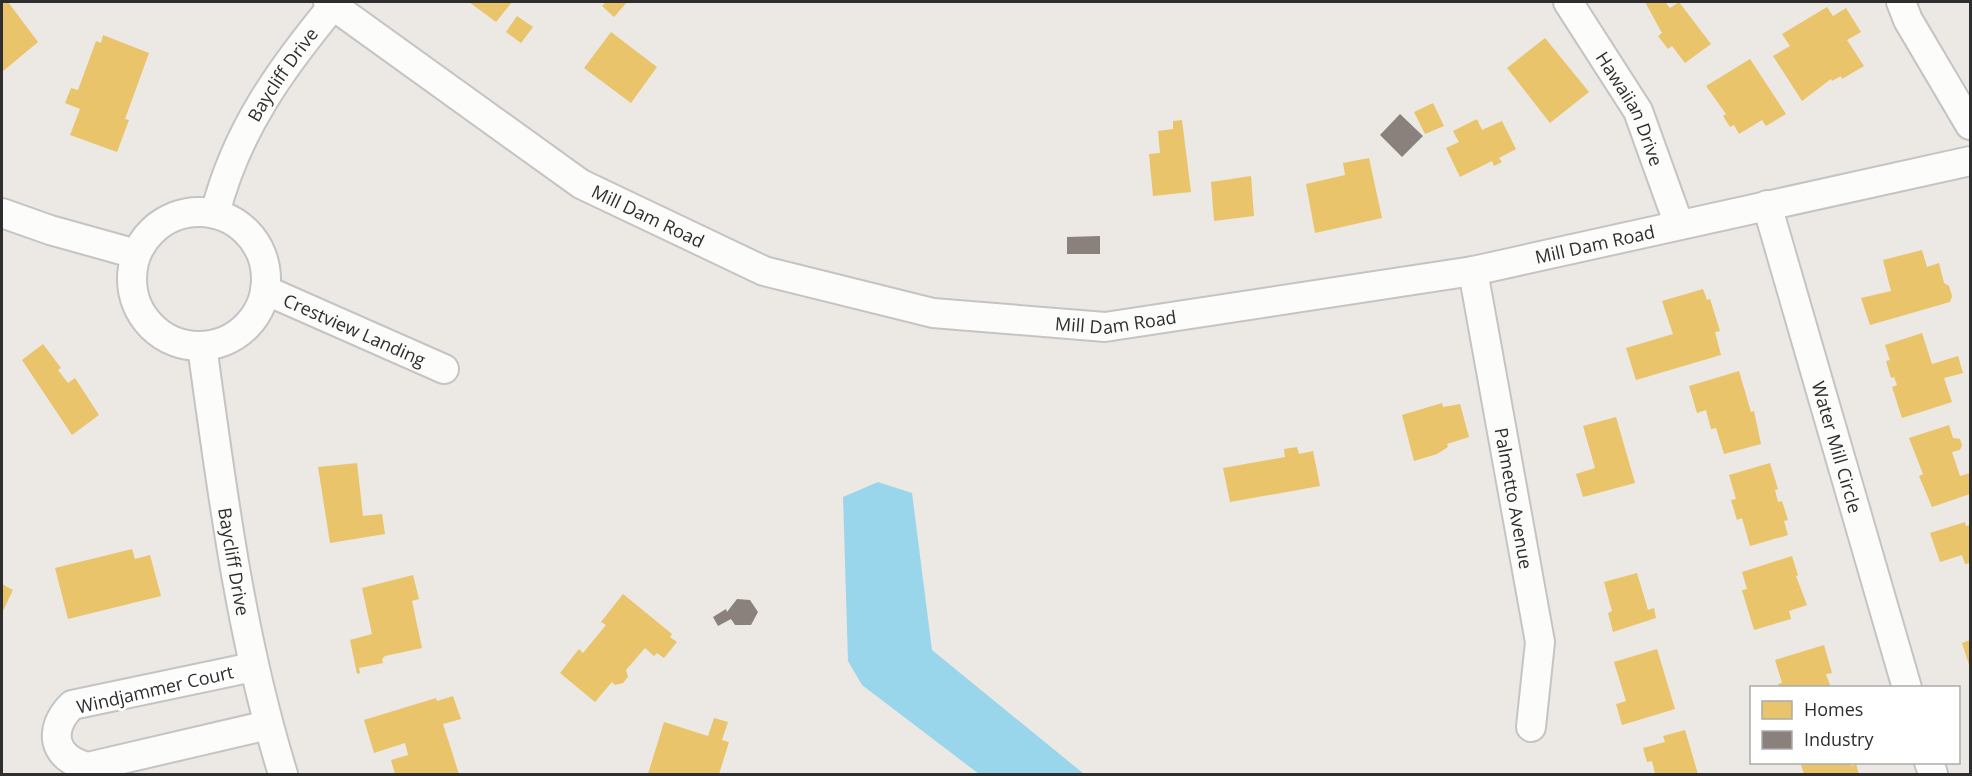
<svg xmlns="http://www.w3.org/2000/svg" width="1972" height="776" font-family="'Open Sans',sans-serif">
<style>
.water{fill:#99d6ec}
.homes{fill:#e9c46a}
.industry{fill:#8a817c}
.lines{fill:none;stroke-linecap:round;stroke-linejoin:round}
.minor-casing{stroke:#c5c4c5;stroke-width:32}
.minor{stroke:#fcfcfb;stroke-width:28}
.labels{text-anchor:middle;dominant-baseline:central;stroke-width:6;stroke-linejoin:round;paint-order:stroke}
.street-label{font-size:18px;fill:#2e2e2e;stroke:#fff}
</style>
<rect width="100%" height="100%" fill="#ece8e4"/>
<path class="water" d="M878 482 912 493 932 650 1084 774H979L862 685 848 661 843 497Z"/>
<g class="homes">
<path d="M2 2H8L38 42 2 72Z"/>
<path d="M469 2H512L496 22Z"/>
<path d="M606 2H627L614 17 602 6Z"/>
<path d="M1645 2H1665L1670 8 1679 2 1711 44 1685 63 1672 46 1668 49 1658 36 1662 33Z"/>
<path d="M1827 7 1833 16 1846 8 1861 32 1847 40 1864 66 1842 79 1841 76 1832 81 1831 79 1802 101 1773 56 1790 46 1782 34Z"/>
<path d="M517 16 533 27 521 43 506 32Z"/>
<path d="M611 32 657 67 631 103 584 68Z"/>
<path d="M103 35 149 53 125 119 129 120 117 152 70 135 80 109 65 103 71 88 78 90 96 41 101 43Z"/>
<path d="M1545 38 1589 92 1550 123 1507 68Z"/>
<path d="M1750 59 1786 114 1766 126 1762 120 1739 134 1734 125 1730 127 1723 116 1726 114 1706 86Z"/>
<path d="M1433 103 1444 126 1425 134 1414 112Z"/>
<path d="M1477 119 1482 130 1502 121 1516 149 1499 158 1502 162 1494 166 1492 161 1460 177 1446 148 1459 142 1453 131Z"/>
<path d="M1182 120 1191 192 1153 196 1149 154 1160 153 1158 131 1173 129V121Z"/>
<path d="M1369 158 1382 218 1315 233 1306 184 1345 175 1343 163Z"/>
<path d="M1251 176 1254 216 1214 221 1211 182Z"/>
<path d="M1922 250 1927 267 1939 263 1944 283 1949 286 1952 296 1950 302 1870 325 1861 298 1891 291 1883 260Z"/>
<path d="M1703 289 1707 300 1710 299 1720 331 1715 332 1721 355 1636 380 1626 348 1673 334 1662 301Z"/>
<path d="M1922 333 1932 364 1958 356 1963 373 1944 378 1952 402 1902 418 1892 387 1897 385 1894 377 1891 378 1886 361 1890 360 1885 345Z"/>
<path d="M43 344 61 368 58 370 68 383 75 378 99 415 72 435 22 360Z"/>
<path d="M1739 371 1751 412 1754 411 1761 444 1724 454 1716 428 1711 429 1706 410 1697 413 1689 386Z"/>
<path d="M1442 403 1443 407 1460 404 1469 437 1447 444 1448 447 1437 454 1414 461 1402 415Z"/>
<path d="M1616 417 1635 483 1583 497 1576 474 1595 468 1583 426Z"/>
<path d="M1949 425 1953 438 1960 439 1962 445 1960 450 1952 452 1960 476 1970 473V494L1932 507 1919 476 1923 474 1909 438Z"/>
<path d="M1297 447 1299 454 1313 451 1320 486 1230 502 1223 468 1285 457 1284 449Z"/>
<path d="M357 463 363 516 382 514 385 534 330 543 318 467Z"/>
<path d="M1770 463 1778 489 1775 490 1778 502 1782 501 1788 520 1784 521 1788 535 1750 546 1742 518 1737 520 1731 500 1736 499 1729 475Z"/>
<path d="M1965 522 1966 526 1970 525V563L1965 564 1962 555 1940 562 1930 533Z"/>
<path d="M132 549 135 559 150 555 161 596 68 619 55 568Z"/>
<path d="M1792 556 1798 575 1796 576 1807 605 1789 611 1791 619 1754 630 1742 590 1747 589 1742 572Z"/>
<path d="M1637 573 1648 610 1654 608 1656 618 1613 632 1608 613 1612 611 1604 582Z"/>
<path d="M413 575 419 599 412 601 422 648 385 656 382 659 383 663 359 668 360 673 357 674 350 640 372 634 362 588Z"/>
<path d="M2 584 13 590 2 613Z"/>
<path d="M623 594 672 634 670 637 677 642 664 658 657 653 654 656 645 648 626 670 628 677 623 683 615 685 612 682 595 702 560 673 579 649 583 653 606 625 601 622Z"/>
<path d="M1970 640V668L1962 643Z"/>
<path d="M1824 645 1832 673 1826 674 1831 688H1779L1778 684 1782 683 1775 660Z"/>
<path d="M1657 649 1675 709 1622 725 1616 704 1626 701 1614 662Z"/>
<path d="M453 696 461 719 443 724 459 774H395L391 760 408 755 405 743 374 753 364 720 436 698 437 701Z"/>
<path d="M714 718 728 722 722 740 729 742 719 774H648L664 722 708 736Z"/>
<path d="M1685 730 1698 774H1655L1652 761 1647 762 1643 748 1665 742 1663 736Z"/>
<path d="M1807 762H1850L1852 766 1856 764 1859 774H1804L1801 765Z"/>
</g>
<g class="industry">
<path d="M1400 114 1423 136 1402 157 1380 135Z"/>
<path d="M1100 236V254H1067V237Z"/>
<path d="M737 599 750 600 758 612 751 625H735L731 619 718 626 713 617 726 609 727 612Z"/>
</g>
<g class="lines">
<g class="minor-casing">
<g id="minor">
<path id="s1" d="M328 2 581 184 764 271 933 313 1105 327 1473 271 1970 161"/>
<path id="s2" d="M1568 2 1638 111 1679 225"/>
<path d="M1901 2 1908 20 1970 125"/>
<path id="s3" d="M1767 205 1907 688"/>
<circle cx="199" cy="279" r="67"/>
<path d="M2 213 50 230 136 254"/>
<path id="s4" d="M215 214C236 130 282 67 336 2"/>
<path id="s5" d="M1473 271 1540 642 1531 727"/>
<path id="s6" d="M265 290 444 369"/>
<path id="s7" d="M202 346C222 490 240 635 283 774"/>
<path d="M253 667 72 705C47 730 53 758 88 767L268 725"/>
<path d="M1929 762 1933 774"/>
</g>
</g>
<use href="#minor" class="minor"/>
</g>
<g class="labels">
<g class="street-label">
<text stroke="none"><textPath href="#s4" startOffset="156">Baycliff Drive</textPath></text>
<text stroke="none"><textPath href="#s2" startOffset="124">Hawaiian Drive</textPath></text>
<text stroke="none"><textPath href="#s1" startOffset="386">Mill Dam Road</textPath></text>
<text stroke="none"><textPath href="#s1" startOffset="1358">Mill Dam Road</textPath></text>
<text stroke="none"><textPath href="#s1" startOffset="872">Mill Dam Road</textPath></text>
<text stroke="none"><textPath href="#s6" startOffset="98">Crestview Landing</textPath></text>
<text stroke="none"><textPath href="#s3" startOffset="252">Water Mill Circle</textPath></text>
<text stroke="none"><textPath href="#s5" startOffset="231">Palmetto Avenue</textPath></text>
<text stroke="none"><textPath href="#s7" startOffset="218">Baycliff Drive</textPath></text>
<text transform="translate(155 689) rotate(-13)">Windjammer Court</text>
</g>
</g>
<rect width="1972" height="776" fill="none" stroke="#2e2e2e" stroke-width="6"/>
<rect x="1750" y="686" width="210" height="78" fill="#ffffff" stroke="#ababab" stroke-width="1.5"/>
<rect x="1762" y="701" width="30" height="18" fill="#e9c46a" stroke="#ababab" stroke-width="1.5"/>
<text x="1804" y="716" font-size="18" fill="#2e2e2e">Homes</text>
<rect x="1762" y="731" width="30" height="18" fill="#8a817c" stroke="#ababab" stroke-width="1.5"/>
<text x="1804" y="746" font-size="18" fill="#2e2e2e">Industry</text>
</svg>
